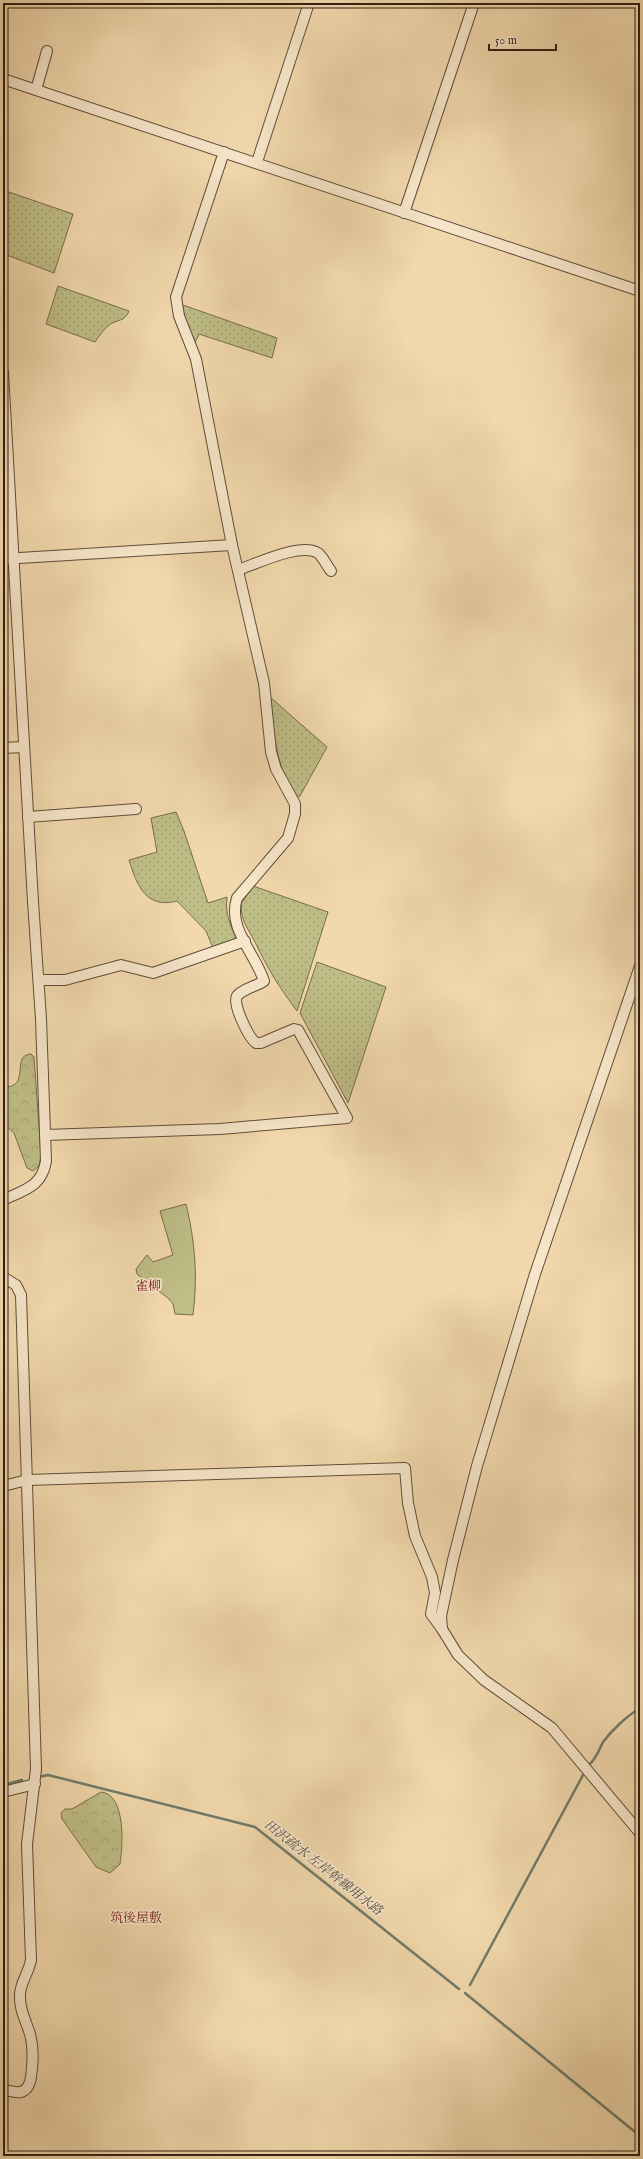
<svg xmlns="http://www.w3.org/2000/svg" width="643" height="2159" font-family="'IM FELL English','Noto Serif JP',serif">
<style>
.grass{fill:url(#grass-dots);stroke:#786e4c}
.forest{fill:url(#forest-crowns);stroke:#786e4c}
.garden{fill:#bfbe86;stroke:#786e4c}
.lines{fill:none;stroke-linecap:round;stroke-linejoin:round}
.stream{stroke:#717c6b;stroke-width:2.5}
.street-casing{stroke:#604d39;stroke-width:12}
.street{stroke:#f7e6ca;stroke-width:10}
.labels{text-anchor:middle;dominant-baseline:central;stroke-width:3.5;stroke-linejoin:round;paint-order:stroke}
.neighbourhood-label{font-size:13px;fill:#7a1f14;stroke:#f7e6ca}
.water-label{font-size:13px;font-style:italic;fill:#504d3f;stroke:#f7e6ca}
</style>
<defs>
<pattern id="grass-dots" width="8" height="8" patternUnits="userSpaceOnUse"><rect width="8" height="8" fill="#bfbe86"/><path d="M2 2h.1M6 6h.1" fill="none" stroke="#a4a373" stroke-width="1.8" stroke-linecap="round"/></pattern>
<pattern id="forest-crowns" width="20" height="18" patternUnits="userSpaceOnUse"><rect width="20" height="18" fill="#bfbe86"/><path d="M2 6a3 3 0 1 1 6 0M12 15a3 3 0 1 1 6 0" fill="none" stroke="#a4a373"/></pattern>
</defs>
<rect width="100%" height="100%" fill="#f2d9ad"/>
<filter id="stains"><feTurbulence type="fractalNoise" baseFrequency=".005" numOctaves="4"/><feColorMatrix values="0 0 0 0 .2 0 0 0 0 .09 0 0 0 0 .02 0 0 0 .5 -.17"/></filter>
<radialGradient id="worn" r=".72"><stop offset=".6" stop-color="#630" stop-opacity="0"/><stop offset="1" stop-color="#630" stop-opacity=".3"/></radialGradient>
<g class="grass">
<path d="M3 190 73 214 54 273 4 254Z"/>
<path d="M58 286 129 311C125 322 117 319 109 325 104 329 99 336 95 342L46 324Z"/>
<path d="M180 304 277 338 272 358 199 334 195 343Z"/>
<path d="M270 697 327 747 300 796 297 797C275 768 274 731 270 697Z"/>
<path d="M176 812 184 831 208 903 227 897C225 914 230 925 237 940L213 948 206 931 177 901C146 909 137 886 129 860L157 852 151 818Z"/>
<path d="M253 886 328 912 297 1011C279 987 269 971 256 944 249 929 241 923 241 904Z"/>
<path d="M317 962 386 987 348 1103 300 1013Z"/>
</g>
<g class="forest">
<path d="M31 1054 34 1057 41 1155 39 1166 33 1171 27 1168 14 1133 3 1123V1087C32 1088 10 1055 31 1054Z"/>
<path d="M101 1792C126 1794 123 1846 120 1864L110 1873 96 1867 62 1819 61 1813 65 1809H72Z"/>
</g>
<path class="garden" d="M186 1204C195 1241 198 1277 193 1315L175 1314 173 1304 169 1299 137 1274 136 1269 147 1255 153 1262 173 1255 160 1211Z"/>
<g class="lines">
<g class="stream">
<path d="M590 1764C597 1757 599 1750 603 1742 612 1730 627 1716 640 1708"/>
<path d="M38 1777 48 1775 255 1827 459 1989"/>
<path d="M3 1785 22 1780"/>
<path d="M470 1985 583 1775"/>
<path d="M465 1993 640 2136"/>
</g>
<g class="street-casing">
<g id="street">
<path d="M3 79 640 291"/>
<path d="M36 90 47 51"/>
<path d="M257 162 309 3"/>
<path d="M404 213 474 3"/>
<path d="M3 372 33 902 41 1019 46 1161C42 1187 24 1190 3 1200"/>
<path d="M3 559 232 545"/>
<path d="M238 570C256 564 301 542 318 553 323 557 327 566 331 571"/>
<path d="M3 748 24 747"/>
<path d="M28 817 136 809"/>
<path d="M640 966 535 1274 477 1466 453 1560 441 1616 442 1629 458 1655 484 1680 552 1728 640 1833"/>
<path d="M39 980H65L121 965 153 973 245 941"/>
<path d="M45 1135 220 1129 347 1118 298 1030 294 1029 261 1043H256C249 1038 232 1004 237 996 242 989 257 986 264 981 255 953 227 928 237 898L288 838 295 814V804L276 769 271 752 264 683 232 545 196 359 179 316 176 297 224 152"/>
<path d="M3 1277 16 1285 21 1295 36 1769 27 1844 31 1960C29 1972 20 1983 20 1995 19 2009 26 2021 30 2034 34 2049 33 2062 31 2077 30 2083 28 2090 21 2092 16 2093 8 2090 3 2090"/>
<path d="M3 1486 27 1480 405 1468 408 1503 415 1536 432 1577 435 1593 431 1614 442 1629"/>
<path d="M3 1792 35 1784"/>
</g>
</g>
<use href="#street" class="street"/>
</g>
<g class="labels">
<g class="neighbourhood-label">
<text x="148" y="1286">雀柳</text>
<text x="136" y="1918">筑後屋敷</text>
</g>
<g class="water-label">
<text transform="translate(323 1868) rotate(38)">田沢疏水 左岸幹線用水路</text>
</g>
</g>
<rect width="643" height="2159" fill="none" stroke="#f2d9ad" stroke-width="16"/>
<rect x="4" y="4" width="635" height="2151" fill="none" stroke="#301e12" stroke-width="2"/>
<rect x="8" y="8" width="627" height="2143" fill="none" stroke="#301e12"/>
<path d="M489 44v6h67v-6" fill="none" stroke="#301e12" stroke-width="2"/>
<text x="495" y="44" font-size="12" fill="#301e12" stroke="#f7e6ca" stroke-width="3" paint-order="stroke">50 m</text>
<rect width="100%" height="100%" filter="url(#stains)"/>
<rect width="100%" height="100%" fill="url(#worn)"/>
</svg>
